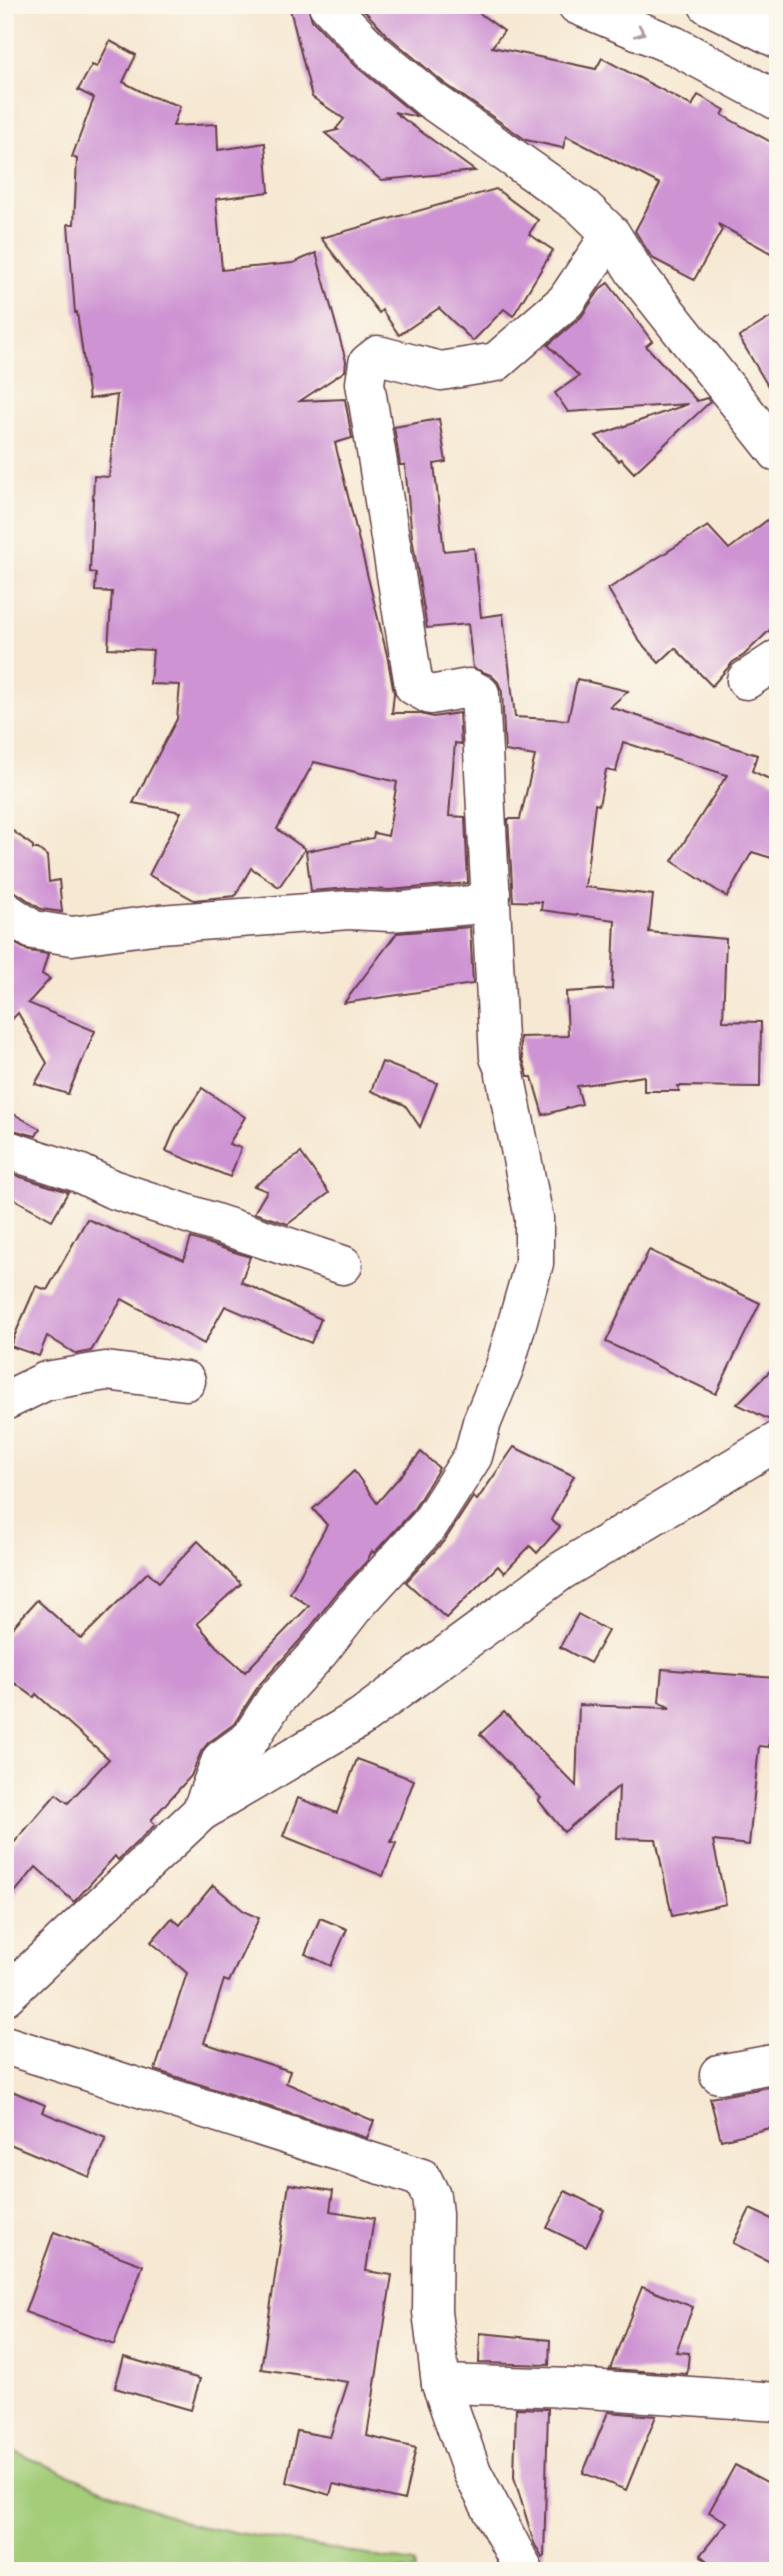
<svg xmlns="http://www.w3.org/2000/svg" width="783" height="2576" font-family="'Gentium Book Plus',serif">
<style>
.green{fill:#a3cd79;stroke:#767652;stroke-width:2}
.building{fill:#ce93d3}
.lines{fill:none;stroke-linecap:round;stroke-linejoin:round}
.minor-casing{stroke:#643d44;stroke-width:41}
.tertiary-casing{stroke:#643d44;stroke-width:41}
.minor{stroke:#fff;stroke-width:38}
.tertiary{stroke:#fff;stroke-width:38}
.oneway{stroke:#ae9aa0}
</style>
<rect width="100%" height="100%" fill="#fbf7ec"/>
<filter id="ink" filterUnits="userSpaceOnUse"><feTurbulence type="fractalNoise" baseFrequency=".0143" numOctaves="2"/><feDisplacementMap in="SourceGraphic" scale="14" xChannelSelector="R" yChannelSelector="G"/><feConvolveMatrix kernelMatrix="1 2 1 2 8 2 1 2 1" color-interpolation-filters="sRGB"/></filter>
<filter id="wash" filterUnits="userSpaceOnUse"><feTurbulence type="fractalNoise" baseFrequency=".00686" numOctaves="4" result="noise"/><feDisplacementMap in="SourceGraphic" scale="28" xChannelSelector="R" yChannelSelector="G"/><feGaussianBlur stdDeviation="1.57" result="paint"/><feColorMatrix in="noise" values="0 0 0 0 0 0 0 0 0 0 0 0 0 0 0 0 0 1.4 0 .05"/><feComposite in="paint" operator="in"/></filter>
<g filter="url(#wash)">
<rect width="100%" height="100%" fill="#f6e8d2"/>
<path class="green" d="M5 2448 191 2525 414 2563 415 2571H5Z"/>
<g id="blocks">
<g class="building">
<path d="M289 5H307L312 20 357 67 418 117 394 112 475 171 381 180 325 133 338 130 336 129 344 119 312 97Z"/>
<path d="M359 5H468L504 31 492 47 596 69 602 58 692 106 698 95 725 110 722 115 778 146V257L718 224 722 230 694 280 652 258 635 231 660 184 566 136 563 148 526 140 444 83 388 36Z"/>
<path d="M110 41 136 55 123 82 150 96 180 106 173 126 217 124 218 150 265 143 269 192 216 199 222 270 293 263 316 253 346 361 345 371 300 401 345 399 352 438 335 443 387 655 394 693 392 713H417L433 717 459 713 461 744 455 743 449 816 465 817 468 883 390 890 350 888 311 891 306 851 373 838 374 833 388 836 397 782 314 762 277 829 305 849 279 887 251 868 235 896 194 900 149 875 181 812 133 803 177 719 180 685 150 684 153 650 108 648 112 592 95 591 96 573 90 572 94 476 109 477 117 395 89 399 77 312 75 313 68 224H74L77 159 72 157 94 98 78 90 92 65 97 67Z"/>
<path d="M496 189 538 220 529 234 553 250 513 316 504 309 473 341 439 308 399 335 382 310 379 313 321 238Z"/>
<path d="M608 283 652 341 646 346 697 401 707 398 710 402 634 473 621 459 619 461 596 436 688 404 568 412 555 393 579 376 548 345 581 317 601 288Z"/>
<path d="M778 313V403L739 337Z"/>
<path d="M439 419 446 462 434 464 444 551 474 548 481 617 503 614 515 717 568 720 577 679 628 691 610 707 757 755 752 771 778 783V860L752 852 727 897 672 861 727 775 623 742 616 772 606 770 599 805 595 804 585 887 653 895 649 932 726 939 723 1021 761 1022 760 1087 678 1086 679 1091H644V1076L577 1086 582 1104 543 1115 532 1077H528L521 1052 520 1037 568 1036 566 992 612 989 615 920 541 910 542 902 513 901 508 819H520L535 756 505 751 502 692 498 682 491 675 473 668 468 624 427 628 412 537 405 465H400L394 427Z"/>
<path d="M778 512V622L744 655 733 662 712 686 675 648 659 663 640 642 608 589 708 526 729 549Z"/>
<path d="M9 828 33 846V849H38L47 856 49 882 59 880 62 912 41 909 17 893 5 889V856Z"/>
<path d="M470 927 473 984 344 1003 397 933Z"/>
<path d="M5 938 29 951 48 954 42 974 50 979 28 1003 95 1031 68 1094 35 1084 47 1063 18 1013 5 1027Z"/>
<path d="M382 1062 437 1083 420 1127 405 1105 371 1091Z"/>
<path d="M202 1088 245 1117 229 1144 241 1148 230 1177 166 1151 176 1127Z"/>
<path d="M5 1109 40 1129 36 1136 5 1128Z"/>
<path d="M301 1153 329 1193 288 1224 254 1213 267 1191 254 1186Z"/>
<path d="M5 1172 68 1192 52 1220 5 1194Z"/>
<path d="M87 1219 184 1260 191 1238 250 1257 241 1282 321 1319 311 1343 225 1306 204 1344 122 1299 91 1351 76 1354 47 1336 39 1356 10 1346 36 1286 47 1290Z"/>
<path d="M649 1250 760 1303 716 1394 606 1342Z"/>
<path d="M778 1363V1419L772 1421 737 1404Z"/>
<path d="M514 1447 574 1476 551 1520 560 1527 537 1553 530 1546 504 1573 498 1566 446 1618 406 1582 445 1540 473 1497 477 1500Z"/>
<path d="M421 1452 439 1468 412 1512 374 1553 372 1551 367 1561 337 1593 302 1638 259 1685 234 1724 208 1743 201 1752 191 1776 151 1820 155 1825 118 1860 115 1856 74 1902 36 1867 5 1904V1853L56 1794 68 1803 109 1759 36 1694 34 1697 5 1676V1636L37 1600 81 1639 148 1572 159 1582 198 1541 241 1584 197 1623 216 1646 245 1672 309 1606 290 1593 327 1525 313 1509 354 1471 377 1503Z"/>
<path d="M578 1614 608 1631 590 1663 560 1647Z"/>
<path d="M662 1669 775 1678 769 1747 759 1746 749 1845 713 1841 726 1904 672 1916 656 1839 617 1838 619 1786 564 1832 538 1800 541 1798 480 1734 504 1712 576 1786 579 1705 670 1708 659 1702Z"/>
<path d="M357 1759 414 1780 391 1842 396 1843 383 1876 283 1836 298 1798 337 1813Z"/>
<path d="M213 1885 245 1912 259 1918 229 1982 224 1980 204 2043 290 2071 286 2083 374 2121 367 2138 155 2070 187 1973 151 1942 172 1918 180 1925Z"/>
<path d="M320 1918 347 1929 331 1966 305 1954Z"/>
<path d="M774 2086 778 2102V2126L721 2140 710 2098Z"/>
<path d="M5 2088 45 2105 42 2112 106 2138 89 2177 5 2142Z"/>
<path d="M289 2184 333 2191 330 2211 374 2218 366 2271 392 2275 367 2436 416 2448 404 2500 333 2484 330 2495 286 2482 297 2431 330 2437 348 2382 261 2369Z"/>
<path d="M565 2191 604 2210 586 2247 547 2228Z"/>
<path d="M750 2209 778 2222V2266L733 2243Z"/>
<path d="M54 2232 143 2265 114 2345 25 2312Z"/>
<path d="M642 2287 693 2307 676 2352 689 2353 687 2374 610 2369Z"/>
<path d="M480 2333 550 2340 549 2365 479 2363Z"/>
<path d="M124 2357 200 2379 191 2410 115 2388Z"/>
<path d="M516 2408 548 2409 544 2557 542 2558 534 2543 514 2477Z"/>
<path d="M608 2412 656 2416 626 2490 583 2473Z"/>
<path d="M735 2465 778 2488V2571H719L700 2555 727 2522 709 2512Z"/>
</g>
</g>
</g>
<g filter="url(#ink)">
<use href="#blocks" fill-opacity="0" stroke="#643d44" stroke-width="2"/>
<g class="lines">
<g class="minor-casing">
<g id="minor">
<path d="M328 5 373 52 431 100 583 207 611 234 635 272 778 453"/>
<path d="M746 680 778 659"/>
<path d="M5 911 33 930 72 936 160 924 349 910 390 912 472 905 485 900 491 893"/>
<path d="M5 1149 79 1173 112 1189 343 1265"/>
<path d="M5 1401 46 1381 106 1371 186 1381"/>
<path d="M201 1812 221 1760 250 1739 275 1700 319 1652 354 1607 429 1525 473 1456 482 1422 505 1366 534 1263V1218L504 1069 499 1057 480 694 469 688 430 695 414 686 365 383 368 363 378 355 441 371 496 362 566 301 611 234"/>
<path d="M5 1996 201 1812 360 1718 561 1571 778 1441"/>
<path d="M5 2045 422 2178 431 2196 433 2214 432 2312 441 2384 472 2472 524 2571"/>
<path d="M719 2074 778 2063"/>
<path d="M441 2384 574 2388 778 2402"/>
</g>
</g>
<g class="tertiary-casing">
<g id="tertiary">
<path d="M577 5 675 46 778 101"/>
<path d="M708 5 778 39"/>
</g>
</g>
<use href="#minor" class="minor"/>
<use href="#tertiary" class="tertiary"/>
</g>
<defs><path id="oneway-chevron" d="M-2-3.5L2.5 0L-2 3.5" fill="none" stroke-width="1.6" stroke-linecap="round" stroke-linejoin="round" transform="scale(1.75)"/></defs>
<use class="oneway" href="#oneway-chevron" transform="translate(640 32) rotate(23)"/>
</g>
<rect width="783" height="2576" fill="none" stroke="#fbf7ec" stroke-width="28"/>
</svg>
